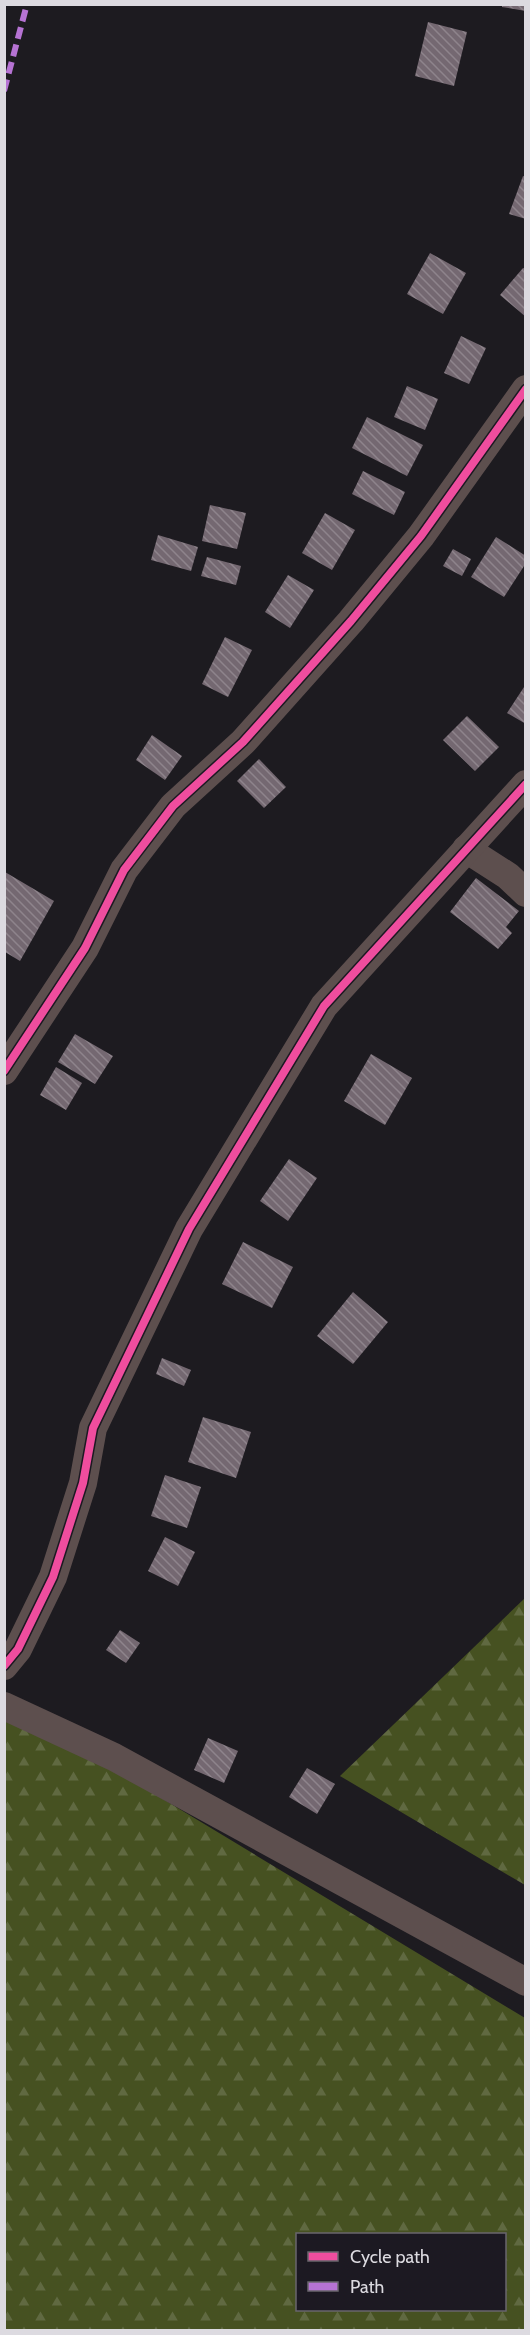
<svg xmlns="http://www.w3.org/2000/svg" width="530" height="2335" font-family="Cabin,sans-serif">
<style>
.forest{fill:url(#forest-firs);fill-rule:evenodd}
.building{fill:url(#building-back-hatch)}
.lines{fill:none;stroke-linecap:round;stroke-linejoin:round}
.minor{stroke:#5d4f4e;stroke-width:28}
.quiet{stroke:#b673d3;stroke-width:6;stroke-dasharray:12 6;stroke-linecap:butt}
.cycleway-casing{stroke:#1c1922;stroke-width:11}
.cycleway{stroke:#ef4d9e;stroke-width:8}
</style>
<defs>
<pattern id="forest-firs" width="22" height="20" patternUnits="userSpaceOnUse" patternTransform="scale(1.5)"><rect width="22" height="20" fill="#465121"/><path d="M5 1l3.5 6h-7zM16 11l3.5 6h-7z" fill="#606941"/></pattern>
<pattern id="building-back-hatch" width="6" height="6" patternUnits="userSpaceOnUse" patternTransform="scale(1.5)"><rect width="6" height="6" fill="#746871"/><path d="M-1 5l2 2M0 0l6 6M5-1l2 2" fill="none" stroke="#8e848c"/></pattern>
</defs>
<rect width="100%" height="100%" fill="#1d1b20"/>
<g class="forest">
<path d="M525 1598V1885L340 1776Z"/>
<path d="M9 1706 525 2018 526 2330H5L4 1715ZM298 2234H504V2310H298Z"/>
</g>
<g class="building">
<path d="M502 4H526V11L502 7Z"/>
<path d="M428 22 467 32 454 86 415 76Z"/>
<path d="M523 176 526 177V219L509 214Z"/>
<path d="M430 253 466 273 443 314 407 294Z"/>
<path d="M523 268 526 269V317L500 295Z"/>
<path d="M461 336 486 348 469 384 444 373Z"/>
<path d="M407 386 438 399 425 430 394 417Z"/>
<path d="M367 417 423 445 407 476 352 448Z"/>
<path d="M363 471 405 492 394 515 352 494Z"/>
<path d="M210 505 246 513 237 549 202 541Z"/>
<path d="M325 513 355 530 332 570 302 553Z"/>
<path d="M158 535 198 547 191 571 151 560Z"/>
<path d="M496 537 526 556V563L504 597 471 577Z"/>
<path d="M453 549 471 559 462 576 443 566Z"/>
<path d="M207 557 241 566 236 585 201 576Z"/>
<path d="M288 575 314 590 290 628 265 612Z"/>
<path d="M225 637 252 650 228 697 202 684Z"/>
<path d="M526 684V724L507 713Z"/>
<path d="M467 716 499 747 475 771 443 740Z"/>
<path d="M152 735 182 756 165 780 136 760Z"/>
<path d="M259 759 286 787 264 808 237 781Z"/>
<path d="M5 872 54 901 20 961 5 952Z"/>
<path d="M476 878 519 911 506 927 512 933 498 949 450 912Z"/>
<path d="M75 1034 113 1056 95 1084 58 1062Z"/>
<path d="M371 1054 412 1078 385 1125 344 1101Z"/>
<path d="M56 1067 82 1083 66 1110 40 1095Z"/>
<path d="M289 1159 317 1178 288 1221 260 1201Z"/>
<path d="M243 1242 293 1267 272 1308 222 1284Z"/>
<path d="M353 1292 388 1322 353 1364 317 1336Z"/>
<path d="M162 1358 191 1370 184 1386 156 1374Z"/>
<path d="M203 1417 251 1432 236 1478 188 1462Z"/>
<path d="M165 1475 201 1487 187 1528 151 1516Z"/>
<path d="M165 1537 195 1552 178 1586 148 1571Z"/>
<path d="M120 1630 140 1643 126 1663 106 1650Z"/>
<path d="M208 1738 238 1751 224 1783 194 1770Z"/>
<path d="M307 1768 335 1784 317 1814 289 1797Z"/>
</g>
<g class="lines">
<g class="minor">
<path d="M466 849 508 876 526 893"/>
<path d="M4 1071 85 948 124 870 173 806 243 742 351 621 421 536 526 389"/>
<path d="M4 1666 18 1649 53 1577 83 1483 93 1428 189 1229 324 1006 526 784"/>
<path d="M4 1706 114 1757 526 1982"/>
</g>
<path class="quiet" d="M4 91 27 4"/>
<g class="cycleway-casing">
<g id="cycleway">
<path d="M4 1071 85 948 124 870 173 806 243 742 351 621 421 536 526 389"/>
<path d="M4 1666 18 1649 53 1577 83 1483 93 1428 189 1229 324 1006 526 784"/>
</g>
</g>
<use href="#cycleway" class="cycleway"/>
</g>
<rect width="530" height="2335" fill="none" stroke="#dcdae0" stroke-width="12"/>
<rect x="296" y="2233" width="210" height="78" fill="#1c1922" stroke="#69666e" stroke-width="1.5"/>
<rect x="308" y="2252" width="30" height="9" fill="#ef4d9e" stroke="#69666e" stroke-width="1.5"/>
<text x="350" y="2263" font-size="18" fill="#dcdae0">Cycle path</text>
<rect x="308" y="2282" width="30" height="9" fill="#b673d3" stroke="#69666e" stroke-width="1.5"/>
<text x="350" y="2293" font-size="18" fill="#dcdae0">Path</text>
</svg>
